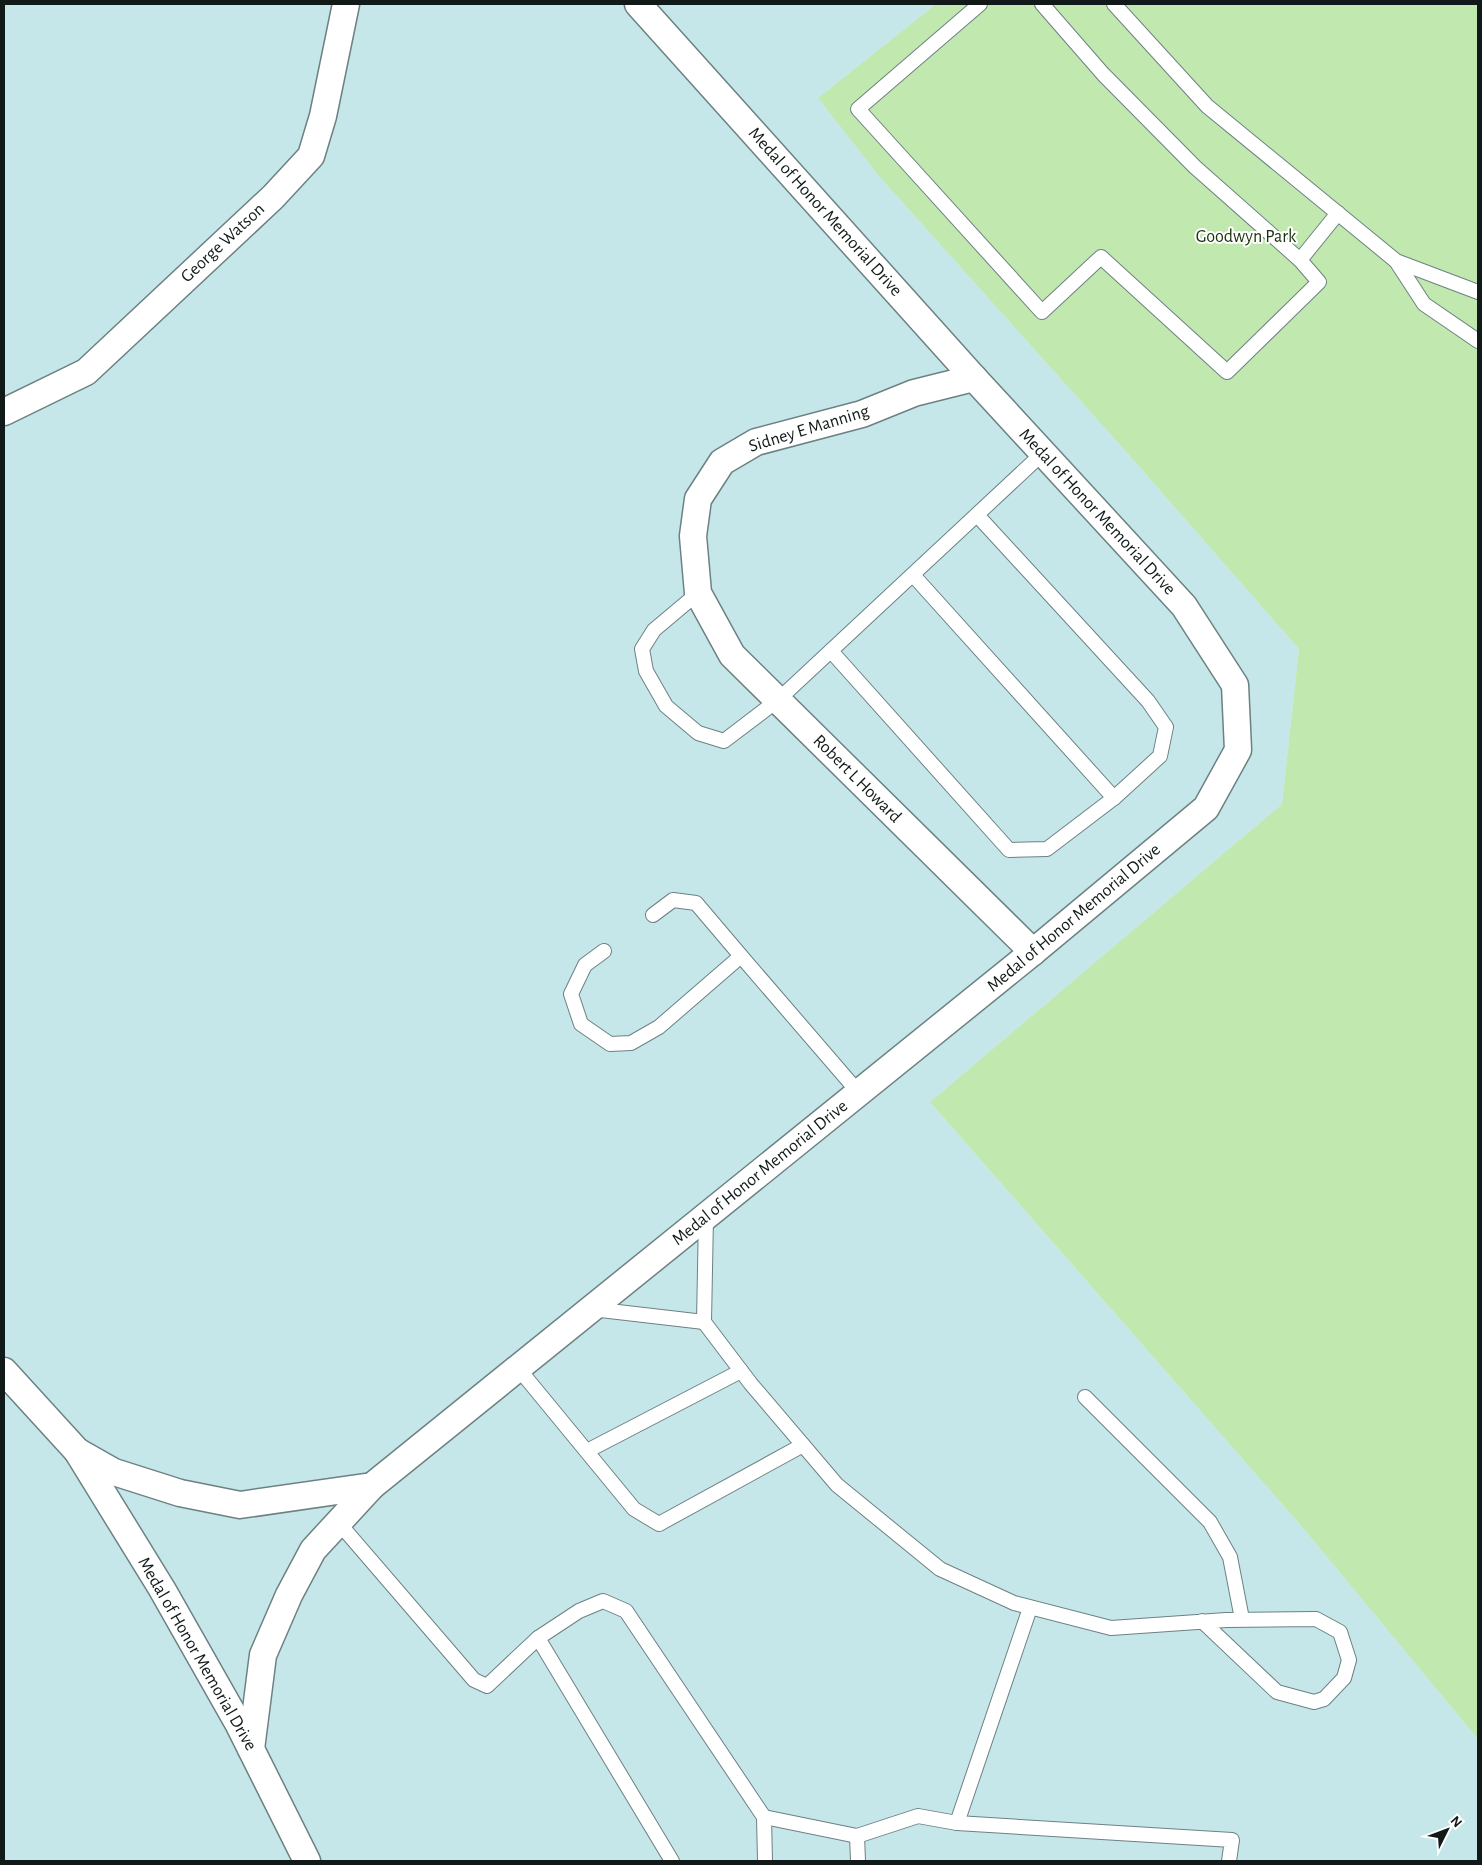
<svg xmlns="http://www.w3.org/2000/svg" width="1482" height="1865" font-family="'Alegreya Sans',sans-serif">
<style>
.built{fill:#c6e7e9}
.green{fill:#c1e8ae}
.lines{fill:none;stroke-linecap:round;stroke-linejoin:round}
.service-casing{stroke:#6d8183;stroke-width:16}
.minor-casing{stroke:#6d8183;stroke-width:29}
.service{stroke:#fff;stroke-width:14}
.minor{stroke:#fff;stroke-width:26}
.labels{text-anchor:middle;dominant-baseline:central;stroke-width:4;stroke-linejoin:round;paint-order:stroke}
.street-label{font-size:18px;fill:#111919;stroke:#fff}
.park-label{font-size:18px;fill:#193209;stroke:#fff}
</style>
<rect width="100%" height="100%" fill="#dcf2f4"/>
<path class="built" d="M4 4H936L818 98 878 175 1121 446 1299 649 1282 804 930 1102 1303 1528 1478 1739V1861H4Z"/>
<path class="green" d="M936 4H1478V1739L1303 1528 930 1102 1282 804 1299 649 1121 446 878 175 818 98Z"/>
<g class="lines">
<g class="service-casing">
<g id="service">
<path d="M980 4 858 109 1042 312 1101 257 1227 372 1319 282 1300 260"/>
<path d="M1042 4 1103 74 1195 167 1300 260 1338 213"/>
<path d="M1114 4 1207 106 1396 261 1424 304 1478 341"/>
<path d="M1396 261 1478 292"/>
<path d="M913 575 1114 798"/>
<path d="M698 593 654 630 642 649 646 671 666 706 698 733 724 741 778 700 1043 453"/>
<path d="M831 651 1009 850 1047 849 1114 798 1160 756 1166 727 1148 701 977 515"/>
<path d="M604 951 585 965 571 994 581 1024 610 1044 631 1043 659 1027 741 956 696 903 673 900 653 915"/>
<path d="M741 956 859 1093"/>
<path d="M592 1309 704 1322 706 1217"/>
<path d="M704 1322 751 1384 837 1485 940 1569 1014 1603 1111 1628 1226 1620 1316 1619 1340 1632 1349 1660 1344 1678 1324 1699 1314 1702 1277 1692 1202 1621"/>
<path d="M518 1368 634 1509 659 1524 803 1445"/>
<path d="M1085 1397 1210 1522 1230 1557 1242 1619"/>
<path d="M587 1451 741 1371"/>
<path d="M338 1522 474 1680 487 1686 538 1638"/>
<path d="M764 1817 857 1836"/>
<path d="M957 1823 1030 1608"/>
<path d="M672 1861 538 1638 579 1611 603 1601 626 1611 764 1817 765 1861"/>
<path d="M858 1861 857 1836 918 1816 957 1823 1232 1840 1229 1861"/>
</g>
</g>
<g class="minor-casing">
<g id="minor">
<path d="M974 378 914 393 862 414 756 442 722 462 698 499 693 536 698 593 732 655 1033 952"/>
<path d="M4 412 86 372 273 197 311 156 323 116 346 4"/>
<path d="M4 1371 77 1451 162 1589 238 1723 307 1861"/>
<path d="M77 1451 114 1472 180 1493 240 1505 372 1486 1033 952 1206 808 1238 750 1235 685 1184 606 974 378 638 4"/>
<path d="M251 1749 263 1655 289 1595 313 1550 372 1486"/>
</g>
</g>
<use href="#service" class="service"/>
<use href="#minor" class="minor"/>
</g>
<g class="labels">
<g class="street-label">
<text transform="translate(825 212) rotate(48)">Medal of Honor Memorial Drive</text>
<text transform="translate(223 243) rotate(-43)">George Watson</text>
<text transform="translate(809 429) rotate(-17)">Sidney E Manning</text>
<text transform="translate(1097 512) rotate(47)">Medal of Honor Memorial Drive</text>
<text transform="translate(857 779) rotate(45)">Robert L Howard</text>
<text transform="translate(1074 918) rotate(-40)">Medal of Honor Memorial Drive</text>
<text transform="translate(760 1173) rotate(-39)">Medal of Honor Memorial Drive</text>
<text transform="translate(197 1654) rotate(60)">Medal of Honor Memorial Drive</text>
</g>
<g class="park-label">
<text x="1246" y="237">Goodwyn Park</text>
</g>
</g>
<rect width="1482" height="1865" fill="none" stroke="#111919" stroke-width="10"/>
<g transform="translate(1447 1830) rotate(48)" stroke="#ffffff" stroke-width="4" paint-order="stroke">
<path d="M0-4L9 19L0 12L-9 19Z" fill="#111919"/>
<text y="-8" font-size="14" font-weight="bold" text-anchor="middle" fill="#111919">N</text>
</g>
</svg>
